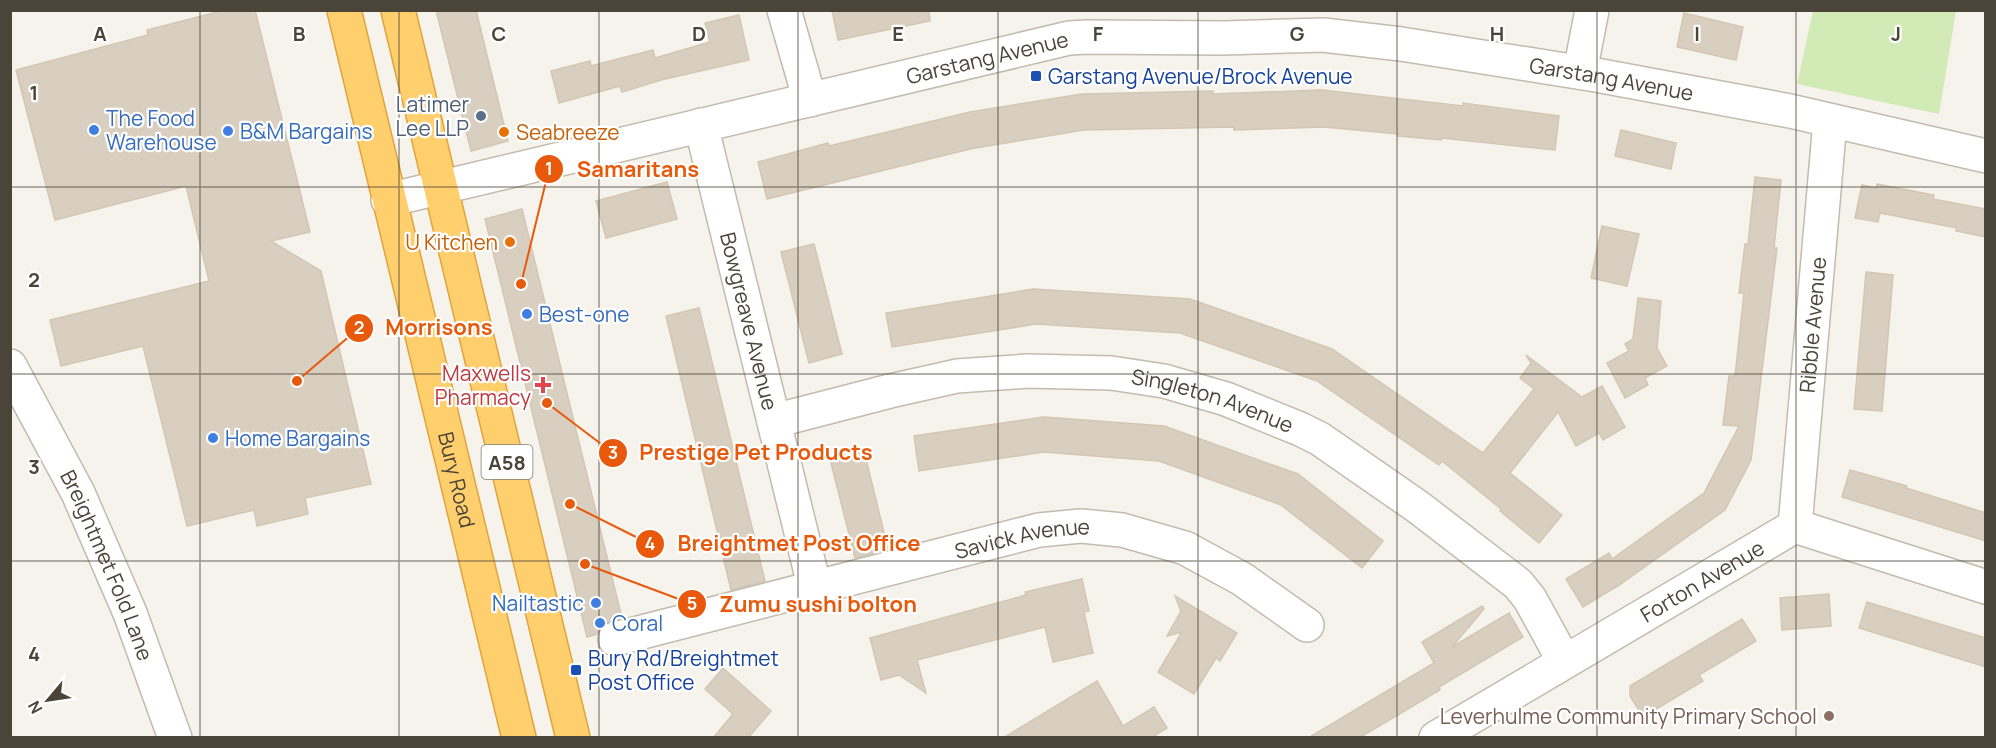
<svg xmlns="http://www.w3.org/2000/svg" width="1996" height="748" font-family="Manrope,sans-serif">
<style>
.green{fill:#d2eab5}
.building{fill:#d8cfc1;stroke:#d3c7b4;stroke-width:1.5}
.lines{fill:none;stroke-linecap:round;stroke-linejoin:round}
.minor-casing{stroke:#c2bbae;stroke-width:36}
.highway-casing{stroke:#e0a43c;stroke-width:36}
.minor{stroke:#fff;stroke-width:33}
.highway{stroke:#ffcf6e;stroke-width:33}
.grid{fill:none;stroke:#4b4439;stroke-width:1.5;stroke-opacity:0.55}
.transit-dot{fill:#1a4fb4;stroke:#fff;stroke-width:2}
.service-dot{fill:#5c6f8a;stroke:#fff;stroke-width:2}
.shop-dot{fill:#3f7fe0;stroke:#fff;stroke-width:2}
.food-dot{fill:#e8710a;stroke:#fff;stroke-width:2}
.health-dot{fill:#e0444e;stroke:#fff;stroke-width:2}
.education-dot{fill:#8d6e63;stroke:#fff;stroke-width:2}
.labels{text-anchor:middle;dominant-baseline:central;stroke-width:4.5;stroke-linejoin:round;paint-order:stroke}
.shield{fill:#fff;stroke:#817c74;stroke-width:1.5}
.shield-label{font-size:20px;font-weight:bold;fill:#4b4439}
.street-label{font-size:21px;fill:#4b4439;stroke:#fff}
.transit-label{font-size:21px;fill:#164399;stroke:#fff;text-anchor:start}
.service-label{font-size:21px;fill:#4e5e75;stroke:#fff;text-anchor:end}
.shop-label{font-size:21px;fill:#366cbe;stroke:#fff;text-anchor:start}
.food-label{font-size:21px;fill:#c56008;stroke:#fff;text-anchor:start}
.health-label{font-size:21px;fill:#be3a42;stroke:#fff;text-anchor:end}
.education-label{font-size:21px;fill:#785e54;stroke:#fff;text-anchor:end}
.grid-label{font-size:20px;text-anchor:middle;font-weight:bold;fill:#4b4439;stroke:#fff;stroke-width:4.5;stroke-linejoin:round;paint-order:stroke}
.leader{fill:none;stroke:#e8590c;stroke-width:2}
.callout-dot{fill:#e8590c;stroke:#fff;stroke-width:2}
.mark-label{font-size:18px;text-anchor:middle;font-weight:bold;fill:#fff}
.callout-label{font-size:22px;text-anchor:middle;font-weight:bold;fill:#e8590c;stroke:#fff;stroke-width:4.5;stroke-linejoin:round;paint-order:stroke}
</style>
<rect width="100%" height="100%" fill="#f6f3ec"/>
<path class="green" d="M1813 11H1956L1939 114 1797 84Z"/>
<g class="building">
<path d="M225 10H255L310 232 271 241 321 271 371 484 305 498 308 514 257 526 254 510 187 526 143 346 61 366 50 320 209 281 186 186 55 220 16 70 148 35 147 30Z"/>
<path d="M436 10H476L508 141 471 151Z"/>
<path d="M832 10H929L930 21 838 40Z"/>
<path d="M1684 13 1743 27 1736 60 1677 47Z"/>
<path d="M739 15 749 60 661 80 622 92 620 86 559 103 551 71 590 61 591 66 653 50 655 58 710 42 705 23Z"/>
<path d="M1322 90 1463 106V103L1559 116 1555 150 1442 138 1441 140 1420 138 1398 136V134L1324 127 1234 130V127L1084 130 970 149 767 199 758 162 828 143 829 146 970 112 1082 94 1213 91V94Z"/>
<path d="M1621 130 1676 143 1671 169 1615 156Z"/>
<path d="M1755 177 1781 180 1774 248H1777L1751 460 1725 510 1619 585 1583 607 1566 579 1609 553 1612 559 1704 493 1739 426 1723 425 1729 376H1735L1744 293H1739L1745 244H1748Z"/>
<path d="M667 182 677 219 606 238 596 201Z"/>
<path d="M1877 184 1934 195 1933 199 1986 209V237L1956 231 1957 228 1880 213 1878 222 1855 218 1862 185 1876 188Z"/>
<path d="M522 209 622 618 610 621 602 626 597 634 587 637 485 219Z"/>
<path d="M1602 226 1639 234 1627 286 1591 278Z"/>
<path d="M814 244 842 354 809 363 781 252Z"/>
<path d="M1866 272 1893 275 1882 411 1854 409Z"/>
<path d="M1033 289 1190 299 1332 349 1483 453 1534 389 1520 378 1531 363 1526 355 1582 397 1602 386 1625 427 1603 440 1599 433 1576 446 1558 412 1510 473 1562 515 1539 543 1500 511 1501 509 1442 461 1439 465 1317 381 1180 333 1036 324 892 347 886 313Z"/>
<path d="M1638 298 1661 301 1657 348 1667 366 1645 378 1648 385 1625 398 1607 363 1629 351 1625 344 1633 339Z"/>
<path d="M699 308 765 581 731 590 666 316Z"/>
<path d="M1044 417 1164 426 1298 474 1383 541 1362 568 1281 505 1159 461 1043 452 919 471 914 436Z"/>
<path d="M864 451 888 549 855 558 830 459Z"/>
<path d="M1850 470 1907 486 1906 488 1986 513V541L1842 497Z"/>
<path d="M1082 579 1089 611 1084 612 1093 653 1053 662 1045 627 917 660 926 693 899 675 881 680 870 638 1026 595 1025 592Z"/>
<path d="M1829 594 1831 626 1782 630 1780 598Z"/>
<path d="M1175 596 1237 633 1220 661 1216 658 1194 694 1158 672 1182 632 1167 636 1181 611Z"/>
<path d="M1867 602 1986 638V667L1859 628Z"/>
<path d="M1482 606 1484 609 1452 647 1509 613 1523 637 1439 687 1440 690 1359 738H1308L1434 663 1422 642Z"/>
<path d="M1742 619 1756 641 1699 675 1703 681 1643 717 1630 696V686Z"/>
<path d="M723 668 771 711 748 738H713L733 714 705 689Z"/>
<path d="M1097 681 1123 726 1154 707 1167 728 1151 738H1003Z"/>
</g>
<g class="lines">
<g class="minor-casing">
<g id="minor">
<path d="M784 10 810 100"/>
<path d="M1580 72 1592 10"/>
<path id="s1" d="M701 125 815 589"/>
<path id="s2" d="M388 200 1069 38 1087 37 1224 38 1323 35 1401 44 1596 75 1790 111 1986 156"/>
<path id="s3" d="M10 366 78 493 130 613 175 738"/>
<path id="s4" d="M774 421 890 391 957 376 1028 371 1111 373 1164 381 1226 399 1300 429 1320 439 1418 507 1518 584 1530 599 1564 661"/>
<path id="s5" d="M1795 526 1830 121"/>
<path id="s6" d="M615 639 1039 530 1081 526 1122 530 1185 548 1242 579 1307 625"/>
<path id="s7" d="M1436 738 1795 526 1986 587"/>
</g>
</g>
<g class="highway-casing">
<g id="highway">
<path id="s8" d="M344 10 519 738"/>
<path d="M398 10 573 738"/>
</g>
</g>
<use href="#minor" class="minor"/>
<use href="#highway" class="highway"/>
</g>
<path class="grid" d="M200 10V738M399 10V738M599 10V738M798 10V738M998 10V738M1198 10V738M1397 10V738M1597 10V738M1796 10V738M10 187H1986M10 374H1986M10 561H1986"/>
<g class="transit-dot">
<rect x="1030" y="70" width="12" height="12" rx="3"/>
<rect x="570" y="664" width="12" height="12" rx="3"/>
</g>
<circle class="service-dot" cx="481" cy="116" r="6"/>
<g class="shop-dot">
<circle cx="94" cy="130" r="6"/>
<circle cx="228" cy="131" r="6"/>
<circle cx="527" cy="314" r="6"/>
<circle cx="213" cy="438" r="6"/>
<circle cx="596" cy="603" r="6"/>
<circle cx="600" cy="623" r="6"/>
</g>
<g class="food-dot">
<circle cx="504" cy="132" r="6"/>
<circle cx="510" cy="242" r="6"/>
</g>
<path class="health-dot" d="M540 376h6v6h6v6h-6v6h-6v-6h-6v-6h6z"/>
<circle class="education-dot" cx="1829" cy="716" r="6"/>
<g class="labels">
<rect class="shield" x="481.5" y="445" width="51" height="34" rx="4.5"/>
<g class="shield-label">
<text x="507" y="462">A58</text>
</g>
<g class="street-label">
<text stroke="none"><textPath href="#s2" startOffset="616">Garstang Avenue</textPath></text>
<text stroke="none"><textPath href="#s2" startOffset="1246">Garstang Avenue</textPath></text>
<text stroke="none"><textPath href="#s1" startOffset="202">Bowgreave Avenue</textPath></text>
<text stroke="none"><textPath href="#s5" startOffset="202">Ribble Avenue</textPath></text>
<text stroke="none"><textPath href="#s4" startOffset="448">Singleton Avenue</textPath></text>
<text stroke="none"><textPath href="#s8" startOffset="483">Bury Road</textPath></text>
<text stroke="none"><textPath href="#s6" startOffset="420">Savick Avenue</textPath></text>
<text stroke="none"><textPath href="#s3" startOffset="222">Breightmet Fold Lane</textPath></text>
<text stroke="none"><textPath href="#s7" startOffset="309">Forton Avenue</textPath></text>
</g>
<g class="transit-label">
<text x="1048" y="76">Garstang Avenue/Brock Avenue</text>
<text x="588" y="658">Bury Rd/Breightmet<tspan x="588" dy="24">Post Office</tspan></text>
</g>
<g class="service-label">
<text x="469" y="104">Latimer<tspan x="469" dy="24">Lee LLP</tspan></text>
</g>
<g class="shop-label">
<text x="106" y="118">The Food<tspan x="106" dy="24">Warehouse</tspan></text>
<text x="240" y="131">B&amp;M Bargains</text>
<text x="539" y="314">Best-one</text>
<text x="225" y="438">Home Bargains</text>
<text x="584" y="603" text-anchor="end">Nailtastic</text>
<text x="612" y="623">Coral</text>
</g>
<g class="food-label">
<text x="516" y="132">Seabreeze</text>
<text x="498" y="242" text-anchor="end">U Kitchen</text>
</g>
<g class="health-label">
<text x="531" y="373">Maxwells<tspan x="531" dy="24">Pharmacy</tspan></text>
</g>
<g class="education-label">
<text x="1817" y="716">Leverhulme Community Primary School</text>
</g>
</g>
<g class="grid-label">
<text x="100" y="41">A</text>
<text x="299" y="41">B</text>
<text x="499" y="41">C</text>
<text x="699" y="41">D</text>
<text x="898" y="41">E</text>
<text x="1098" y="41">F</text>
<text x="1297" y="41">G</text>
<text x="1497" y="41">H</text>
<text x="1697" y="41">I</text>
<text x="1896" y="41">J</text>
<text x="34" y="100">1</text>
<text x="34" y="287">2</text>
<text x="34" y="474">3</text>
<text x="34" y="661">4</text>
</g>
<path class="leader" d="M521 284L549 169M297 381L359 328M547 403L613 453M570 504L650 544M585 564L692 604"/>
<g class="callout-dot">
<circle cx="521" cy="284" r="6"/>
<circle cx="297" cy="381" r="6"/>
<circle cx="547" cy="403" r="6"/>
<circle cx="570" cy="504" r="6"/>
<circle cx="585" cy="564" r="6"/>
<circle cx="549" cy="169" r="15"/>
<circle cx="359" cy="328" r="15"/>
<circle cx="613" cy="453" r="15"/>
<circle cx="650" cy="544" r="15"/>
<circle cx="692" cy="604" r="15"/>
</g>
<g class="mark-label">
<text x="549" y="175">1</text>
<text x="359" y="334">2</text>
<text x="613" y="459">3</text>
<text x="650" y="550">4</text>
<text x="692" y="610">5</text>
</g>
<g class="callout-label">
<text x="638" y="177">Samaritans</text>
<text x="439" y="335">Morrisons</text>
<text x="756" y="460">Prestige Pet Products</text>
<text x="799" y="551">Breightmet Post Office</text>
<text x="818" y="612">Zumu sushi bolton</text>
</g>
<rect width="1996" height="748" fill="none" stroke="#4b4439" stroke-width="24"/>
<g transform="translate(48 700) rotate(241)" stroke="#ffffff" stroke-width="4.5" paint-order="stroke">
<path d="M0-4.5L10 22L0 15L-10 22Z" fill="#4b4439"/>
<text y="-9" font-size="16" font-weight="bold" text-anchor="middle" fill="#4b4439">N</text>
</g>
</svg>
